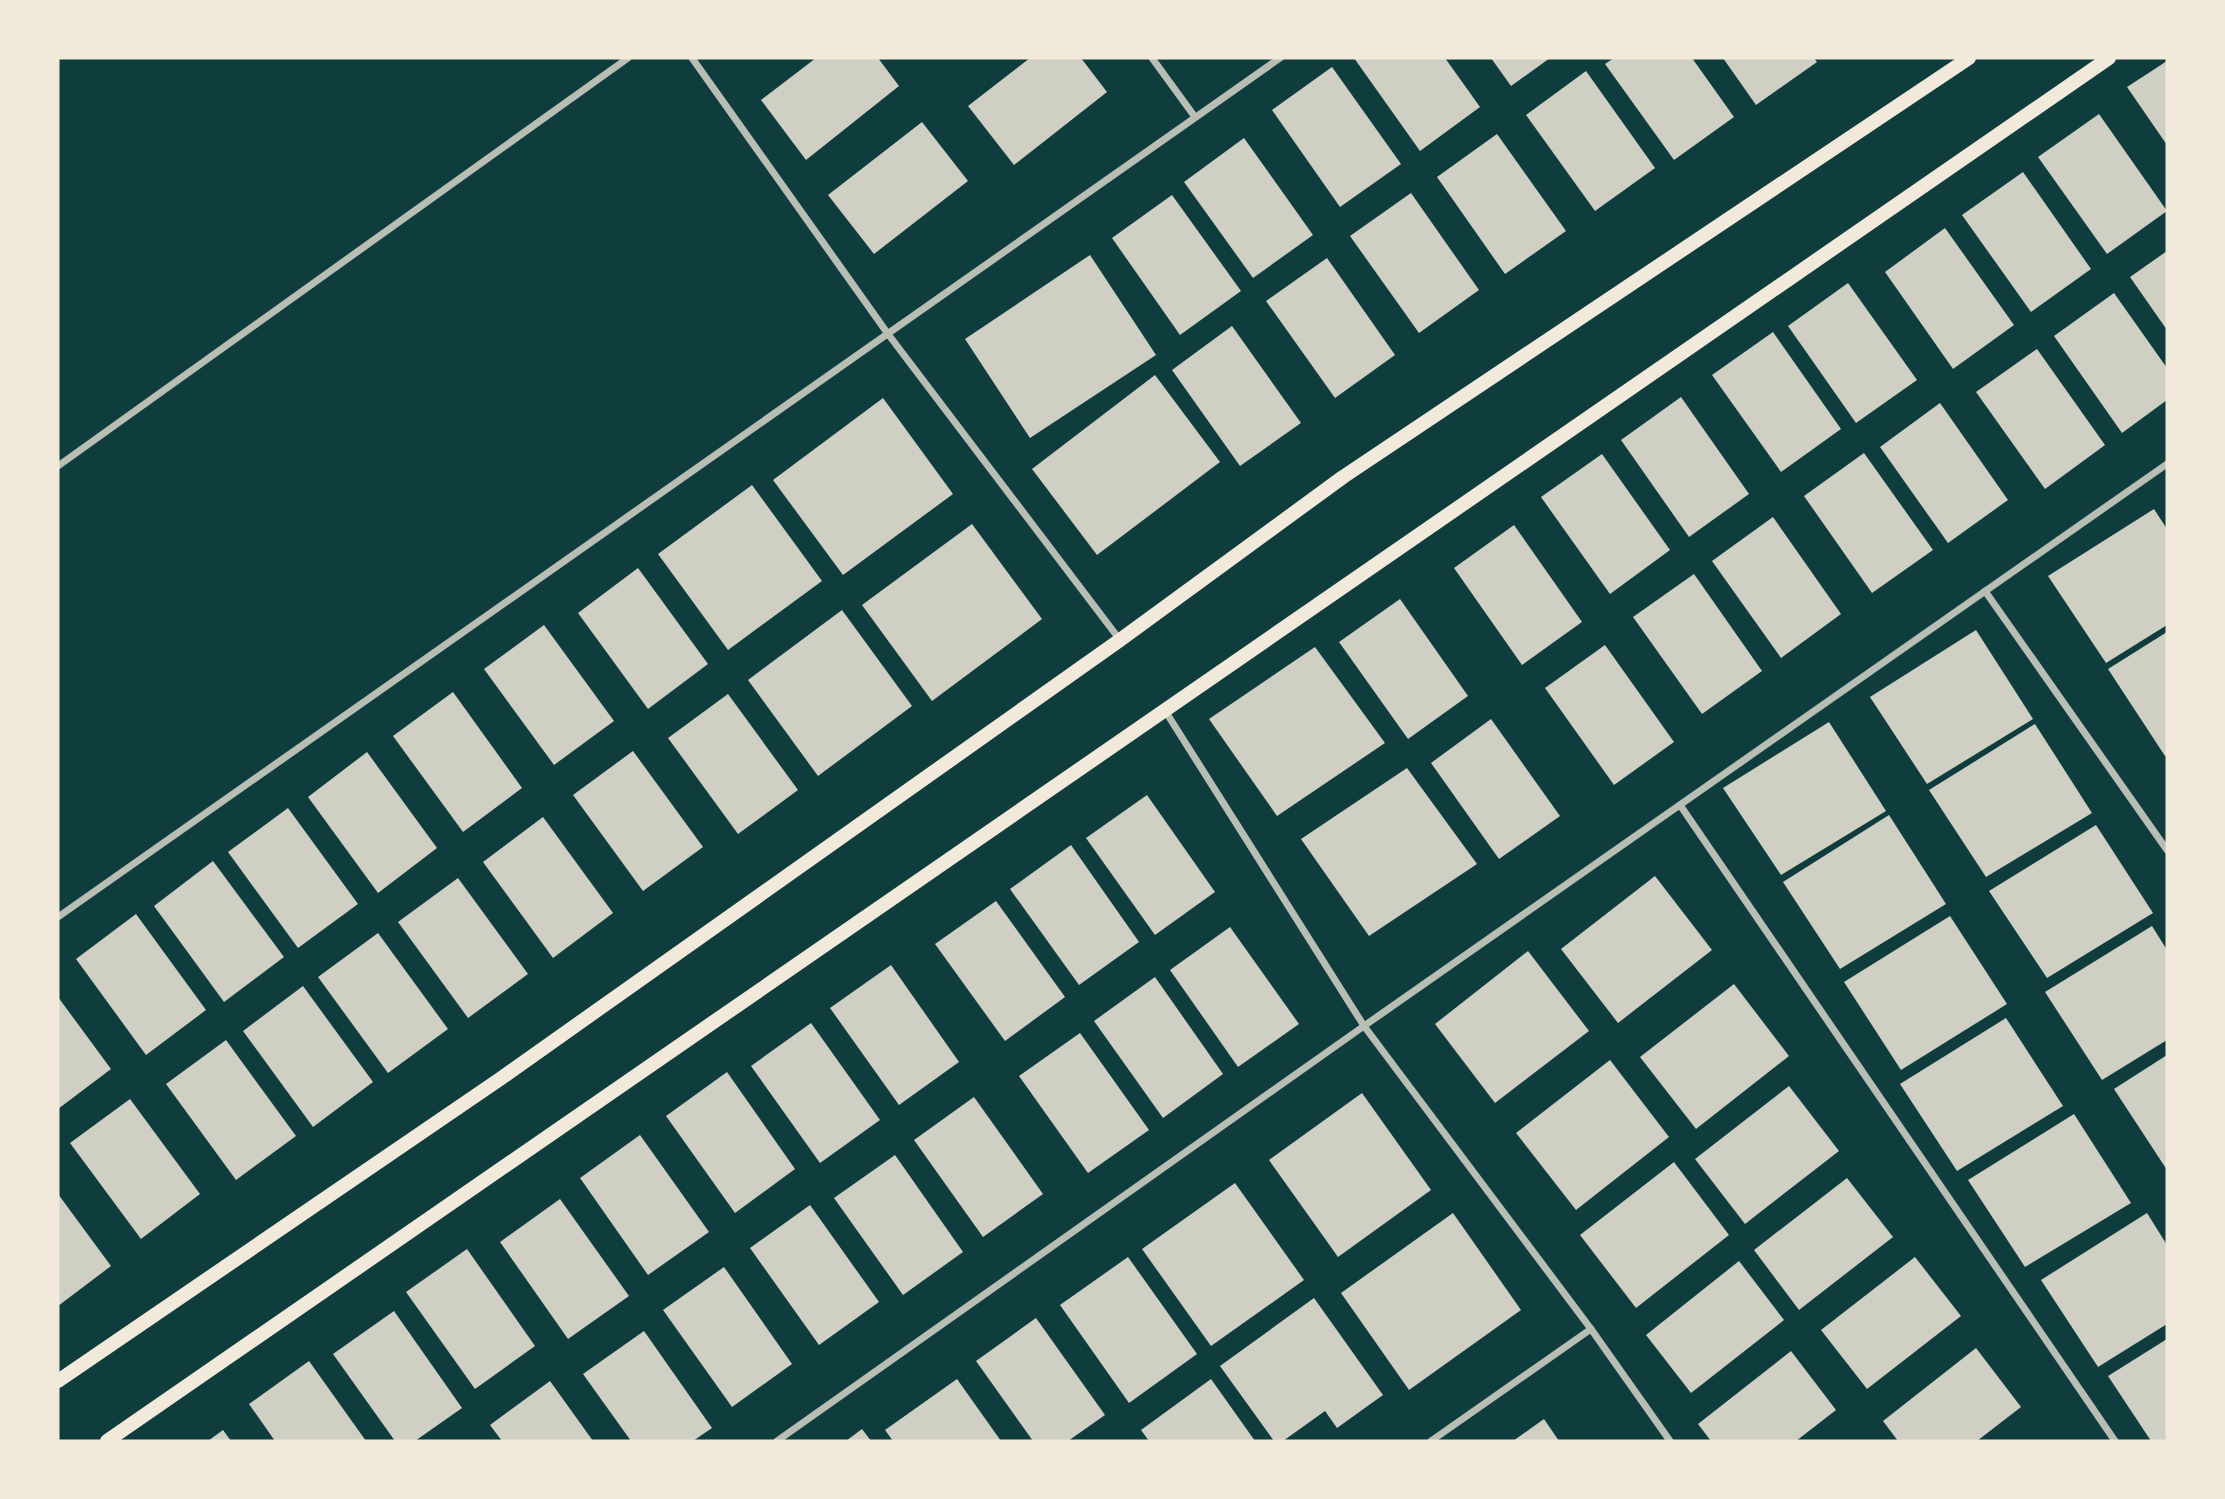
<svg xmlns="http://www.w3.org/2000/svg" width="2225" height="1499" font-family="'Source Sans 3',sans-serif">
<style>
.building{fill:#cfcfc3}
.lines{fill:none;stroke-linecap:round;stroke-linejoin:round}
.minor{stroke:#b8beb3;stroke-width:7}
.secondary{stroke:#f1e9da;stroke-width:14}
</style>
<rect width="100%" height="100%" fill="#0f3d3e"/>
<g class="building">
<path d="M816 58H878L899 86 806 160 761 100Z"/>
<path d="M1030 58H1081L1107 92 1014 165 968 106Z"/>
<path d="M1354 58H1445L1480 107 1420 151Z"/>
<path d="M1491 58H1550L1511 86Z"/>
<path d="M1614 58H1692L1734 117 1674 160 1605 64Z"/>
<path d="M1723 58H1814L1817 62 1756 105Z"/>
<path d="M2167 61V145L2127 87Z"/>
<path d="M1332 67 1401 164 1340 207 1272 110Z"/>
<path d="M1586 71 1655 168 1595 211 1526 115Z"/>
<path d="M2099 114 2167 211 2107 254 2038 157Z"/>
<path d="M922 122 968 181 874 254 828 195Z"/>
<path d="M1497 134 1566 231 1505 274 1437 177Z"/>
<path d="M1244 138 1313 235 1253 278 1184 182Z"/>
<path d="M2023 172 2091 269 2031 312 1962 215Z"/>
<path d="M1411 193 1479 290 1419 333 1350 236Z"/>
<path d="M1172 195 1241 291 1180 335 1112 238Z"/>
<path d="M1945 228 2014 325 1953 369 1885 272Z"/>
<path d="M2167 251V330L2130 277Z"/>
<path d="M1090 255 1156 355 1030 438 965 339Z"/>
<path d="M1327 258 1395 355 1335 398 1266 301Z"/>
<path d="M1848 283 1917 380 1856 423 1788 326Z"/>
<path d="M2114 293 2167 368V400L2122 433 2054 336Z"/>
<path d="M1232 326 1301 423 1240 466 1172 370Z"/>
<path d="M1773 332 1841 429 1781 472 1712 375Z"/>
<path d="M2037 349 2105 445 2045 489 1976 392Z"/>
<path d="M1155 375 1220 462 1097 555 1032 469Z"/>
<path d="M1681 397 1749 494 1689 537 1621 440Z"/>
<path d="M883 398 953 494 843 575 773 480Z"/>
<path d="M1940 403 2008 500 1948 543 1880 447Z"/>
<path d="M1864 453 1933 550 1872 593 1804 496Z"/>
<path d="M1602 454 1670 550 1610 594 1541 497Z"/>
<path d="M752 485 822 581 728 650 658 554Z"/>
<path d="M2154 509 2167 529V625L2106 663 2048 576Z"/>
<path d="M1773 517 1841 614 1781 658 1712 561Z"/>
<path d="M972 524 1042 619 932 701 862 605Z"/>
<path d="M1514 525 1582 622 1522 665 1454 568Z"/>
<path d="M638 568 708 664 648 709 578 613Z"/>
<path d="M1694 574 1762 671 1702 714 1633 617Z"/>
<path d="M1400 599 1468 696 1408 739 1339 642Z"/>
<path d="M842 610 912 706 818 776 748 680Z"/>
<path d="M544 625 614 721 554 765 484 669Z"/>
<path d="M1976 630 2033 719 1927 784 1870 697Z"/>
<path d="M2167 632V755L2165 756 2108 669Z"/>
<path d="M1605 645 1674 742 1614 785 1545 688Z"/>
<path d="M1315 647 1385 743 1277 816 1209 719Z"/>
<path d="M453 692 522 788 463 832 393 736Z"/>
<path d="M728 694 798 790 738 834 668 738Z"/>
<path d="M1491 719 1560 816 1499 859 1431 763Z"/>
<path d="M1829 722 1886 811 1781 875 1723 788Z"/>
<path d="M2035 724 2092 813 1986 877 1929 790Z"/>
<path d="M633 751 703 847 643 891 573 795Z"/>
<path d="M367 752 437 848 378 893 308 797Z"/>
<path d="M1407 768 1477 864 1369 936 1301 839Z"/>
<path d="M1147 795 1215 892 1155 935 1086 838Z"/>
<path d="M288 808 358 904 298 948 228 852Z"/>
<path d="M1889 815 1946 904 1840 969 1783 882Z"/>
<path d="M543 817 613 913 553 958 483 862Z"/>
<path d="M2096 825 2153 913 2047 978 1989 891Z"/>
<path d="M1071 845 1139 942 1079 985 1010 889Z"/>
<path d="M213 861 284 957 224 1002 154 906Z"/>
<path d="M1655 876 1712 950 1618 1023 1561 949Z"/>
<path d="M458 878 528 974 468 1018 398 922Z"/>
<path d="M996 901 1065 997 1005 1041 935 944Z"/>
<path d="M136 914 206 1010 146 1055 76 959Z"/>
<path d="M1950 916 2007 1004 1901 1070 1844 982Z"/>
<path d="M2152 926 2167 950V1040L2102 1080 2045 992Z"/>
<path d="M1230 927 1299 1024 1238 1067 1170 970Z"/>
<path d="M378 933 448 1029 388 1073 318 977Z"/>
<path d="M1528 951 1589 1031 1495 1103 1435 1024Z"/>
<path d="M891 965 959 1062 899 1105 830 1008Z"/>
<path d="M1155 977 1223 1074 1163 1118 1094 1021Z"/>
<path d="M1734 984 1789 1056 1696 1129 1640 1057Z"/>
<path d="M303 986 373 1082 313 1127 243 1031Z"/>
<path d="M58 997 111 1069 58 1109Z"/>
<path d="M2006 1018 2063 1106 1957 1171 1900 1084Z"/>
<path d="M811 1023 880 1120 820 1163 751 1066Z"/>
<path d="M1080 1033 1149 1130 1088 1173 1019 1076Z"/>
<path d="M226 1040 296 1136 236 1180 166 1084Z"/>
<path d="M2167 1055V1170L2114 1089Z"/>
<path d="M1610 1060 1669 1137 1576 1210 1516 1133Z"/>
<path d="M727 1072 795 1169 735 1213 666 1116Z"/>
<path d="M1789 1086 1839 1151 1745 1224 1695 1159Z"/>
<path d="M1362 1093 1431 1190 1338 1257 1269 1160Z"/>
<path d="M974 1097 1043 1194 983 1237 914 1140Z"/>
<path d="M130 1099 200 1194 141 1239 70 1143Z"/>
<path d="M2074 1114 2131 1203 2025 1267 1968 1180Z"/>
<path d="M640 1135 709 1232 648 1275 580 1178Z"/>
<path d="M895 1155 963 1252 903 1295 834 1198Z"/>
<path d="M1674 1162 1729 1235 1636 1308 1580 1235Z"/>
<path d="M1847 1178 1893 1237 1799 1310 1754 1250Z"/>
<path d="M1235 1183 1304 1280 1211 1346 1142 1249Z"/>
<path d="M58 1194 111 1266 58 1306Z"/>
<path d="M560 1199 629 1296 568 1339 500 1242Z"/>
<path d="M810 1205 879 1302 819 1345 750 1248Z"/>
<path d="M1453 1213 1521 1310 1409 1390 1341 1293Z"/>
<path d="M2147 1213 2167 1245V1324L2098 1367 2041 1280Z"/>
<path d="M467 1249 535 1346 475 1389 406 1292Z"/>
<path d="M1128 1257 1197 1354 1129 1403 1060 1305Z"/>
<path d="M1915 1257 1961 1316 1867 1389 1821 1330Z"/>
<path d="M1739 1261 1784 1320 1691 1393 1646 1335Z"/>
<path d="M724 1267 792 1364 732 1407 663 1310Z"/>
<path d="M1314 1298 1383 1395 1337 1428 1325 1411 1283 1441H1274L1220 1366Z"/>
<path d="M394 1311 462 1408 415 1441H395L333 1354Z"/>
<path d="M1036 1318 1105 1415 1068 1441H1033L976 1361Z"/>
<path d="M644 1331 712 1428 693 1441H631L583 1374Z"/>
<path d="M2167 1339V1441H2151L2108 1376Z"/>
<path d="M1976 1348 2021 1407 1977 1441H1898L1883 1421Z"/>
<path d="M1791 1351 1836 1410 1796 1441H1711L1698 1424Z"/>
<path d="M309 1361 366 1441H275L249 1404Z"/>
<path d="M957 1379 1001 1441H893L885 1430Z"/>
<path d="M1211 1379 1255 1441H1149L1141 1430Z"/>
<path d="M550 1381 593 1441H502L490 1425Z"/>
<path d="M1544 1419 1559 1441H1513Z"/>
<path d="M862 1429 871 1441H846Z"/>
<path d="M223 1430 231 1441H208Z"/>
</g>
<g class="lines">
<g class="minor">
<path d="M692 58 888 334 1120 640"/>
<path d="M1152 58 1195 117"/>
<path d="M58 466 628 58"/>
<path d="M1985 591 2167 850"/>
<path d="M1164 709 1364 1026 1591 1329 1670 1441"/>
<path d="M1680 805 2115 1441"/>
<path d="M58 917 1280 58"/>
<path d="M777 1441 1364 1026 2167 464"/>
<path d="M1431 1441 1591 1329"/>
</g>
<g class="secondary">
<path d="M58 1381 500 1079 1120 640 1343 477 1969 58"/>
<path d="M107 1441 2109 58"/>
</g>
</g>
<rect width="2225" height="1499" fill="none" stroke="#f1e9da" stroke-width="119"/>
</svg>
